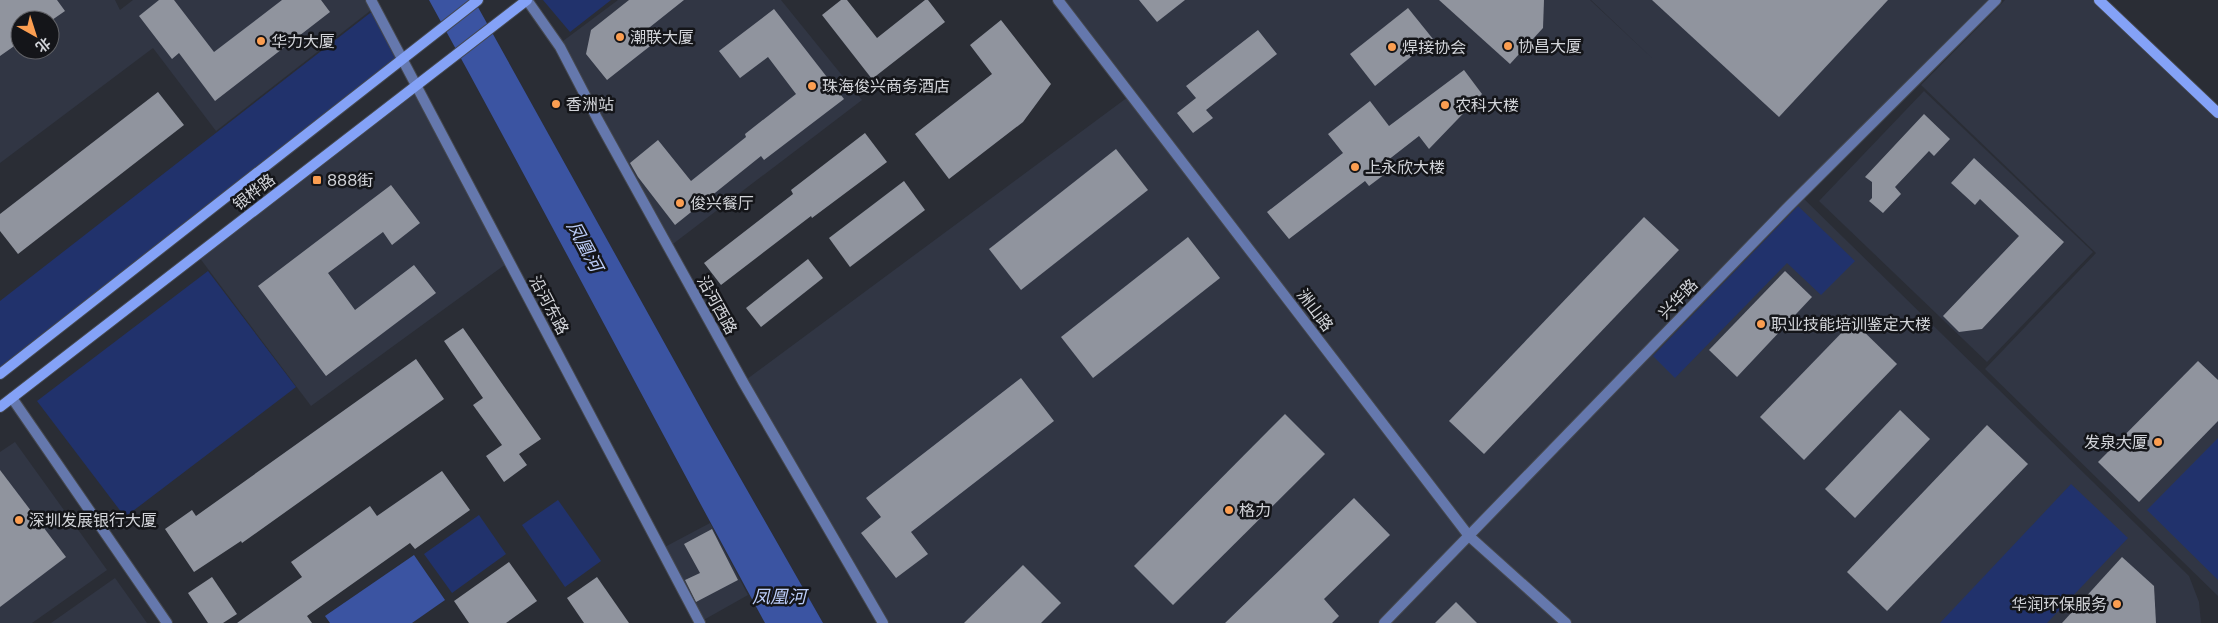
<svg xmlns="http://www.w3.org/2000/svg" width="2218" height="623" font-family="Poppins,'Noto Sans SC',sans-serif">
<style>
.built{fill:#313644;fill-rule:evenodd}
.green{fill:#21326c}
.water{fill:#3b54a2}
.building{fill:#90949e}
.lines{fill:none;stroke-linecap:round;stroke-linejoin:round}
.minor-casing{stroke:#45484f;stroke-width:12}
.secondary-casing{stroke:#45484f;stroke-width:12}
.minor{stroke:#6578ad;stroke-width:10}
.secondary{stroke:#84a2f7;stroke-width:10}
.poi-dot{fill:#fb9e51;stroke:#141519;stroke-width:2}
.labels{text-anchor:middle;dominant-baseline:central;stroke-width:5;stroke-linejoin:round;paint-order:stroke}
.poi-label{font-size:16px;fill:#d2d4d9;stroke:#141519;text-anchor:start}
.street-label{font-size:16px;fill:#d2d4d9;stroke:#141519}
.water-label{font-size:18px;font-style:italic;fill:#bccdf9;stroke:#141519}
</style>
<rect width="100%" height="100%" fill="#2a2d35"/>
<g class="built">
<path d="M0 0H115L120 10 133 0H371L375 7 216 131 153 48 0 163ZM20 20H50V50H20Z"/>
<path d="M618 0H781L862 100 665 250 563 41Z"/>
<path d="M1058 0H1590L1653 59 1591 0H1996L1800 195 2189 576 2199 602 2201 623H888L743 382 1132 94Z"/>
<path d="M2005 0H2102L2218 111V596L1985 369 2096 253 1921 85Z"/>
<path d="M416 91 506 264 311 406 199 257Z"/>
<path d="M1924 91 2093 252 1987 362 1819 201Z"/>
<path d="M15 442 107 570 32 623H0V452Z"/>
<path d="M710 523 748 595 700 622 661 549Z"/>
<path d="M115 578 147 623H51Z"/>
</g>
<g class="green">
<path d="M543 0H611L570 32Z"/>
<path d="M374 10 401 58 0 372V301Z"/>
<path d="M1798 206 1855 261 1821 295 1787 263 1675 378 1653 356Z"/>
<path d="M208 271 296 387 125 517 37 401Z"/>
<path d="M2218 438V580L2147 510Z"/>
<path d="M2071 484 2128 538 2047 623H1940Z"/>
<path d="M558 500 601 561 565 587 522 525Z"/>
<path d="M479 515 506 554 452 593 424 554Z"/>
</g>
<g class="water">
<path d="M429 0H474L710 425 823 623H765C652 416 543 207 429 0Z"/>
<path d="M414 555 445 600 412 623H330L325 616Z"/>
</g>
<g class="building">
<path d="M0 0H57L65 11 52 20H20V42L0 56Z"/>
<path d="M159 0H174L214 52 282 0H321L330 12 215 101 179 53 172 59 139 16Z"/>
<path d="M629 0H684L645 31 654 43 607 80 586 54 591 30Z"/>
<path d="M841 0H847L877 38 925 0H928L945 22 872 79 822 15Z"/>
<path d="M1139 0H1185L1157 22Z"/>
<path d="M1439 0H1544L1543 28 1510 64Z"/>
<path d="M1652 0H1888L1779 117Z"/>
<path d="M1408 8 1433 39 1375 86 1350 54Z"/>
<path d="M774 9 844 99 764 160 761 156 675 225 638 177 630 163 658 140 691 181 746 137 745 134 796 94 768 57 740 78 719 51Z"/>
<path d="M1001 20 1051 84 1023 122 949 179 915 134 992 74 970 45Z"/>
<path d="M1258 30 1277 54 1206 110 1213 118 1193 133 1177 113 1196 98 1186 86Z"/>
<path d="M1464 70 1482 94 1429 149 1419 136 1383 164 1389 171 1369 186 1365 181 1289 239 1267 212 1343 153 1328 134 1370 101 1389 126Z"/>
<path d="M158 92 184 125 18 254 0 231V214Z"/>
<path d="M1924 114 1950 139 1934 156 1929 151 1895 187 1901 194 1883 213 1869 201 1872 198V182L1865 177Z"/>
<path d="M865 133 887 162 812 218 811 216 721 285 704 263 793 194 791 190Z"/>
<path d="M1116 149 1148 190 1021 290 989 249Z"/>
<path d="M1974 158 2064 242 1982 329 1959 332 1943 316 2019 236 1980 199 1975 205 1951 183Z"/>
<path d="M904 181 925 210 850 267 829 238Z"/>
<path d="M391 185 420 223 392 245 383 232 328 273 355 310 414 265 436 293 326 376 258 286Z"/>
<path d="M1644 217 1679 250 1484 454 1449 421Z"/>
<path d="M1188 237 1220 278 1093 378 1061 337Z"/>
<path d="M808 259 823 278 761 327 746 308Z"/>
<path d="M1785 271 1812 297 1737 377 1709 350Z"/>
<path d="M1853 321 1897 364 1804 460 1760 417Z"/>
<path d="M463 328 541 439 519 454 527 465 504 482 486 456 502 445 473 405 483 398 444 341Z"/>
<path d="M416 359 444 399 242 543 241 541 194 572 165 529 192 510 196 516Z"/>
<path d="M2198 361 2218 380V421L2139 502 2098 462Z"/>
<path d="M1021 378 1054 421 911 532 928 554 896 578 861 533 881 517 866 498Z"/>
<path d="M1900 410 1930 439 1855 518 1825 489Z"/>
<path d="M1285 414 1325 454 1173 605 1134 566Z"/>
<path d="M1987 425 2028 464 1887 611 1847 572Z"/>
<path d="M0 470 66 557 0 607Z"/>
<path d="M442 471 470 510 415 549 410 543 307 616 312 623H237L302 577 291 562 370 506 377 516Z"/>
<path d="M1354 498 1390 535 1324 599 1339 616 1332 623H1225Z"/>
<path d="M712 529 738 580 696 602 685 580 700 573 684 544Z"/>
<path d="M2122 557 2154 586 2156 623H2062Z"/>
<path d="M509 562 537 601 506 623H469L454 601Z"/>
<path d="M1023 565 1061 603 1041 623H964Z"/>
<path d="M212 577 237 614 223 623H208L188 593Z"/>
<path d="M597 577 629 623H584L567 598Z"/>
<path d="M1456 602 1477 623H1435Z"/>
</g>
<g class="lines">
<g class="minor-casing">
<g id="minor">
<path d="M371 0 700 623"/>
<path d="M527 0 560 47 598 120 743 382 883 623"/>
<path d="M1058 0 1469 536 1566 623"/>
<path d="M12 398 167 623"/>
<path d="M1384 623 1788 207 1996 0"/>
</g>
</g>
<g class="secondary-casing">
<g id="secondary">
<path d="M2099 0 2218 113"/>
<path d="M0 374 478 0"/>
<path d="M0 407 527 0"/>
</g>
</g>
<use href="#minor" class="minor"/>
<use href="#secondary" class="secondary"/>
</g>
<g class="poi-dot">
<circle cx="620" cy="37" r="5"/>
<circle cx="261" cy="41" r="5"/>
<circle cx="1508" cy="46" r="5"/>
<circle cx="1392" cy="47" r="5"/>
<circle cx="812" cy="86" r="5"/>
<circle cx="556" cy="104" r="5"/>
<circle cx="1445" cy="105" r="5"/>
<circle cx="1355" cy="167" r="5"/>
<rect x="312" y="175" width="10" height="10" rx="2.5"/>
<circle cx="680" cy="203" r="5"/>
<circle cx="1761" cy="324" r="5"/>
<circle cx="2158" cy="442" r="5"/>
<circle cx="1229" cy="510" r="5"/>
<circle cx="19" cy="520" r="5"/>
<circle cx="2117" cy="604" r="5"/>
</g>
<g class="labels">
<g class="poi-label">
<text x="630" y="37">潮联大厦</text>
<text x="271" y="41">华力大厦</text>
<text x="1518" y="46">协昌大厦</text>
<text x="1402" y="47">焊接协会</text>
<text x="822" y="86">珠海俊兴商务酒店</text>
<text x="566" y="104">香洲站</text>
<text x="1455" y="105">农科大楼</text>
<text x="1365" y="167">上永欣大楼</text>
<text x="327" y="180">888街</text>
<text x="690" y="203">俊兴餐厅</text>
<text x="1771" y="324">职业技能培训鉴定大楼</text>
<text x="2148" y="442" text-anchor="end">发泉大厦</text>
<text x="1239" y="510">格力</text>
<text x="29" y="520">深圳发展银行大厦</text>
<text x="2107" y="604" text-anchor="end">华润环保服务</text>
</g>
<g class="street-label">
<text transform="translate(254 192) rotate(-38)">银桦路</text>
<text transform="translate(1678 299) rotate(-46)">兴华路</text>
<text transform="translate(549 305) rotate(62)">沿河东路</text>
<text transform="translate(717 305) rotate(61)">沿河西路</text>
<text transform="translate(1315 310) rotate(53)">洲山路</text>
</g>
<g class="water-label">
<text transform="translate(585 246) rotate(62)">凤凰河</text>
<text x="779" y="596">凤凰河</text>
</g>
</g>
<g transform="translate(35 35) rotate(141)"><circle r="24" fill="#141519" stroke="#606166"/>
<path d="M0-4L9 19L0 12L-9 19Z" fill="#fb9e51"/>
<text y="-8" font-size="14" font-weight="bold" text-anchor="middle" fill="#d2d4d9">北</text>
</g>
</svg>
